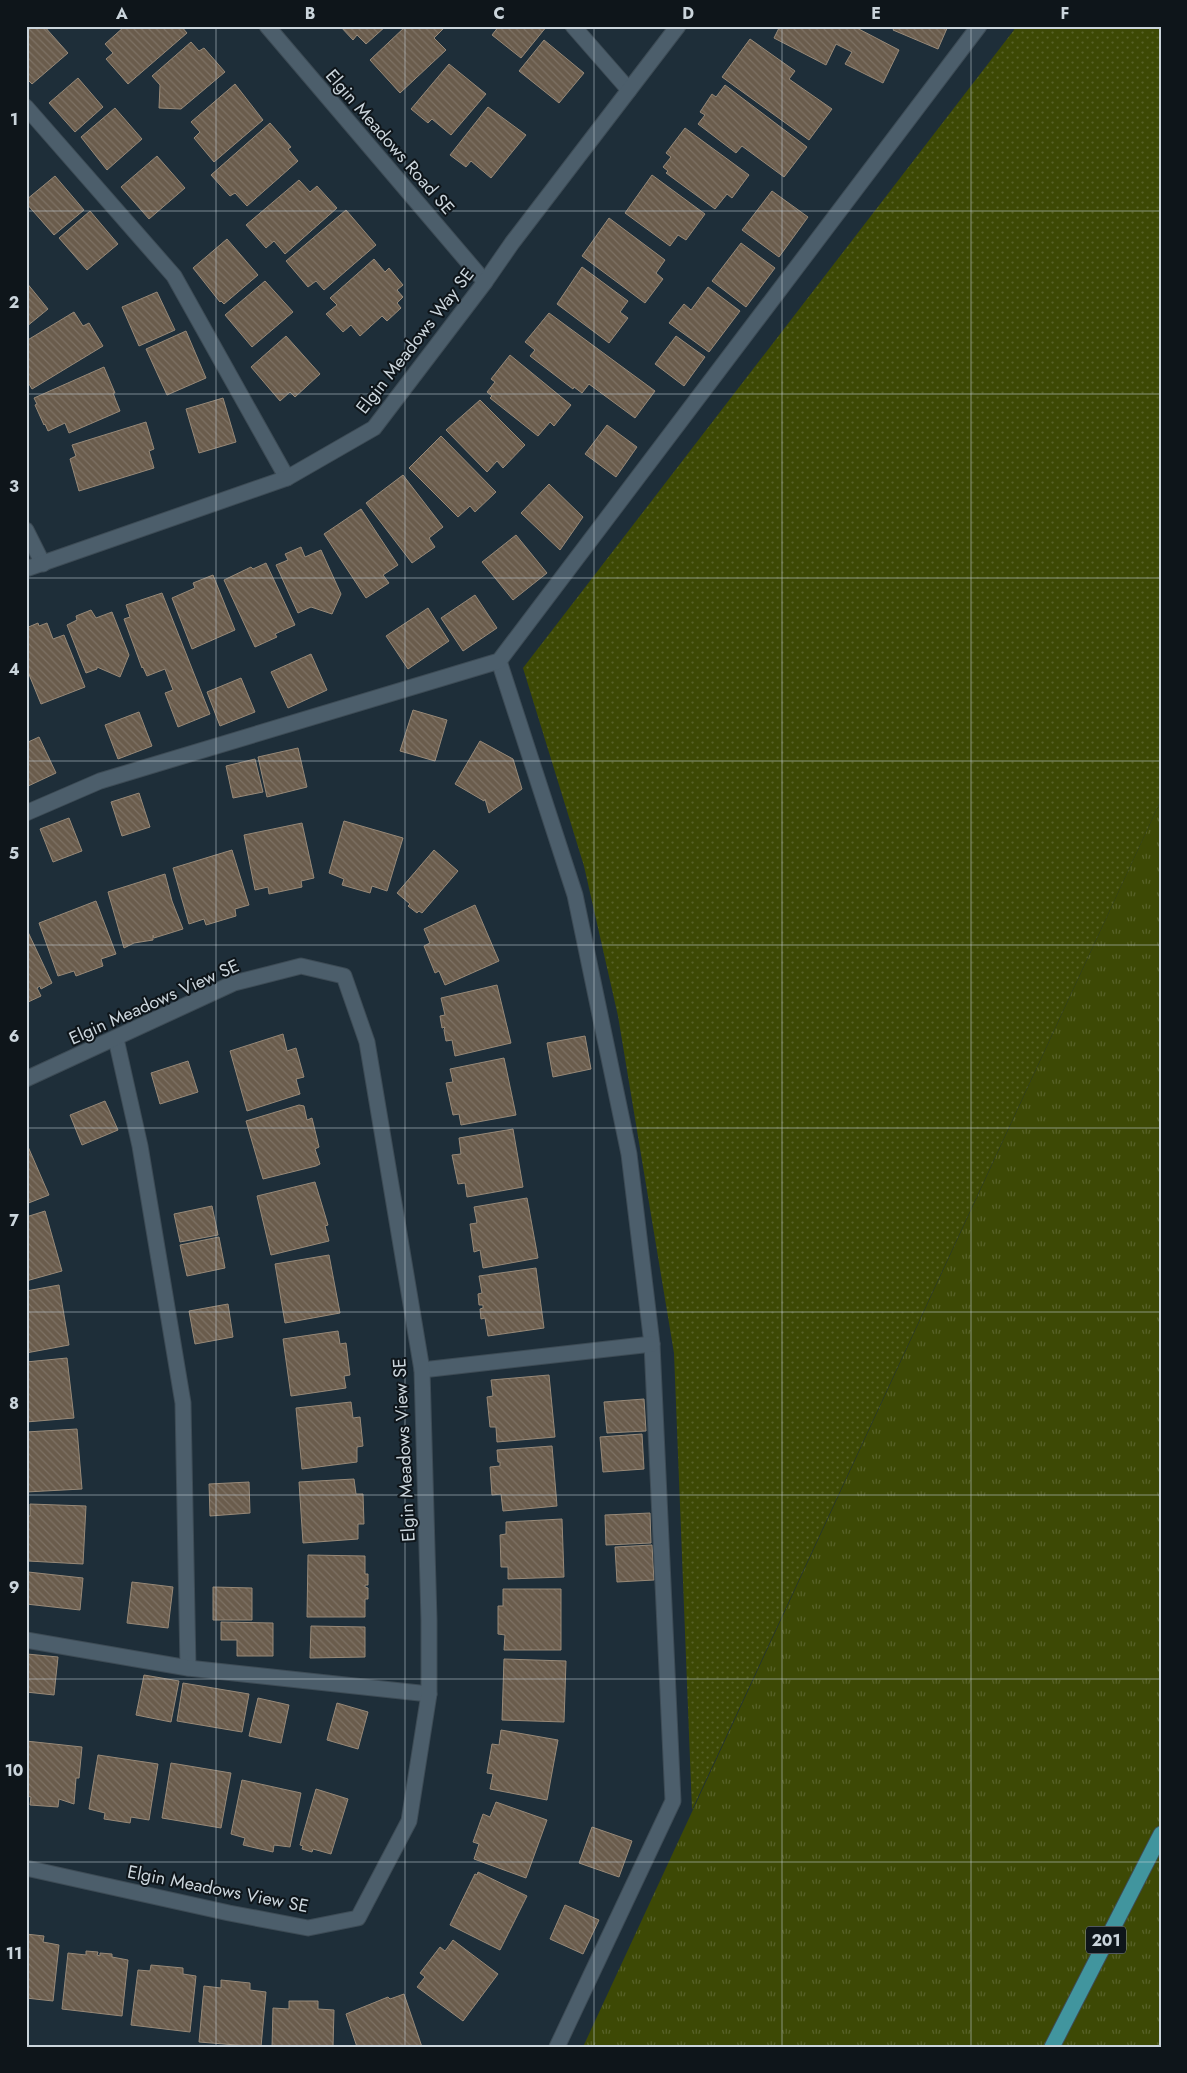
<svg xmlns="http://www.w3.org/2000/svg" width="1187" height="2073" font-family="Jost,sans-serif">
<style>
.grass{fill:url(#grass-tufts)}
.park{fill:url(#park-dots)}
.building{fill:url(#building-back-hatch);stroke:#978978}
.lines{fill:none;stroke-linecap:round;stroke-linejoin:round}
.service-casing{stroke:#3d4b55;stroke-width:17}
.minor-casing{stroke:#3d4b55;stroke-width:17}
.motorway-casing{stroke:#3d4b55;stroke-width:17}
.service{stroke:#4c5e6b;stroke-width:15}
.minor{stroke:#4c5e6b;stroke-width:15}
.motorway{stroke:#41959e;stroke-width:15}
.grid{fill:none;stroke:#cbd5dc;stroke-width:1;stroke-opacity:0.55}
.labels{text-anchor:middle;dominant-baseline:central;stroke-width:4;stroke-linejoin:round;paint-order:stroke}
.shield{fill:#0e151a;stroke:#929ba2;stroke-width:1}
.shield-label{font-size:16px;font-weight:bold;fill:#cbd5dc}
.street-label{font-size:18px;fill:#cbd5dc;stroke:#0e151a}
.neatline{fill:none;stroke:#cbd5dc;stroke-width:2}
.grid-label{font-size:16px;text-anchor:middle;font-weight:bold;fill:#cbd5dc}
</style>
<defs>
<pattern id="grass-tufts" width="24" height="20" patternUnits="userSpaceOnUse" patternTransform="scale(1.25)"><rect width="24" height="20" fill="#3d4905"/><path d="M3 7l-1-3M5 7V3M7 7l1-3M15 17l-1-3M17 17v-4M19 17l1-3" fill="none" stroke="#586229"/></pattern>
<pattern id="park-dots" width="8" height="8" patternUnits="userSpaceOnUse" patternTransform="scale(1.25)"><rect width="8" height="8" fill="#3d4905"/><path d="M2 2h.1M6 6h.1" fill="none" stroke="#586229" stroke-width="1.8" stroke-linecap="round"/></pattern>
<pattern id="building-back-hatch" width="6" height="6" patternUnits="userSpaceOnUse" patternTransform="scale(1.25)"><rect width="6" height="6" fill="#6a5c4c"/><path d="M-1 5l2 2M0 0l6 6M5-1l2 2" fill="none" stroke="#7e7265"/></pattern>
</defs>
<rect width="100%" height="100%" fill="#1e2e39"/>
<path class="grass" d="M1161 800V2047H583Z"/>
<path class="park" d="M1015 26H1161V800L692 1810 674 1353 618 1016 584 866 523 668 1014 30Z"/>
<g class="building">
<path d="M33 26H44L68 53 32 84 26 78V32Z"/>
<path d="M125 26H181L187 33 128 84 106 59 113 53 105 44Z"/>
<path d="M340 26H386L366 44 357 35 353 40Z"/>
<path d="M406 26H446L434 38 446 50 400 93 370 60Z"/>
<path d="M499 26H547L521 58 492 35Z"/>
<path d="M780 26H853L899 50 883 83 845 64 852 52 836 44 826 65 774 38Z"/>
<path d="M895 26H948L938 49 893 30Z"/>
<path d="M750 39 795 71 789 79 832 109 809 140 722 77Z"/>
<path d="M544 40 584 73 559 103 519 71Z"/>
<path d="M191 42 199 51 204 48 225 72 181 109 159 108 160 85 152 76Z"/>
<path d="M449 64 486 94 451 135 432 119 428 123 411 109Z"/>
<path d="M78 78 103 107 75 132 49 103Z"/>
<path d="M235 84 263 120 214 162 194 138 200 132 191 122Z"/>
<path d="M725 85 807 147 784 177 742 146 736 153 698 124 705 115 700 112 712 94 716 97Z"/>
<path d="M488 107 526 135 491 178 471 161 466 167 450 155Z"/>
<path d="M115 108 142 139 107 170 81 137Z"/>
<path d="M270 123 291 147 288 149 298 161 247 206 235 193 230 196 211 175Z"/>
<path d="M685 128 749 175 732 198 727 194 715 209 666 173 668 171 663 167 671 157 666 153Z"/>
<path d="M157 156 185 188 149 219 121 187Z"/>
<path d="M652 175 705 214 686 240 678 235 670 246 625 213Z"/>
<path d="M55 176 84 210 54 235 26 203V200Z"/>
<path d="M299 180 310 192 317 186 337 208 285 254 274 241 266 248 246 225Z"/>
<path d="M772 191 808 217 779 257 742 230Z"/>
<path d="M346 210 376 245 324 290 316 281 308 287 286 261Z"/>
<path d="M90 211 118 244 87 270 59 238Z"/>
<path d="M609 218 665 260 656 273 663 279 645 303 582 256Z"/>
<path d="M227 239 258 275 224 304 221 301 220 302 193 268Z"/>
<path d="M741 243 775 268 746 307 712 281Z"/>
<path d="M374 259 385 272 389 268 403 285 397 290 403 297 397 303 401 308 387 321 382 316 360 336 351 325 343 332 326 314 337 305 330 298Z"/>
<path d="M582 267 628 301 620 312 628 318 609 343 557 304Z"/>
<path d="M265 281 293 312 252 347 225 315Z"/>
<path d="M26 282 48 309 26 327Z"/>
<path d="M708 287 740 311 709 352 669 323 684 304 691 310Z"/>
<path d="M157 292 175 330 139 346 122 307Z"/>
<path d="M74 312 83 326 89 323 103 346 32 389 26 379V341Z"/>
<path d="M549 313 655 391 635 418 589 384 582 393 574 387 573 389 530 356 535 350 525 342Z"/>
<path d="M186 331 206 378 167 395 146 349Z"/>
<path d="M286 336 320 374 295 397 290 392 280 401 251 367Z"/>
<path d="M676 336 705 357 684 386 655 364Z"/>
<path d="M510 355 571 405 554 426 550 422 538 436 490 398 492 396 487 392 495 382 491 379Z"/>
<path d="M104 367 115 393H113L120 411 69 433 65 423 48 431 45 424 44 425 35 405 37 404 34 398Z"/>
<path d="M223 398 236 442 199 453 186 409Z"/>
<path d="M480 400 525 445 503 468 497 461 487 472 446 430Z"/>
<path d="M146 422 154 449 149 451 154 468 79 491 70 459 76 456 72 445Z"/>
<path d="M607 425 637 447 616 477 585 454Z"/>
<path d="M441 436 496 492 475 512 470 506 458 517 409 468Z"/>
<path d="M403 475 443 527 429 538 435 547 412 563 366 503Z"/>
<path d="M549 484 583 517 560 550 521 513Z"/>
<path d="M361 509 398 565 383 575 389 583 366 598 324 534Z"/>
<path d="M516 535 547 573 513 600 482 562Z"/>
<path d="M301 547 305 557 321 550 341 594 332 614 311 607 298 613 276 565 288 560 285 554Z"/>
<path d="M266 563 295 625 275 634 277 637 255 647 224 580 251 567 253 569Z"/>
<path d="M213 575 235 630 192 649 172 598 195 588 193 583Z"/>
<path d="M162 593 210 714 178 727 165 693 173 690 165 669 147 676 143 667 142 668 124 619 130 617 126 605Z"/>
<path d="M475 595 497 628 463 651 441 618Z"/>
<path d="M428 608 449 641 408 669 386 636Z"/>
<path d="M91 610 96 618 112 612 129 655 120 677 97 667V669L86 673 67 625 77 620 76 616Z"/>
<path d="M38 623 39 626 47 623 53 639 64 635 85 687 41 704 26 667V628Z"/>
<path d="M311 654 327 690 288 708 271 672Z"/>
<path d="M241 678 255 712 220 726 207 692Z"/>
<path d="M413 710 447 720 435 761 400 751Z"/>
<path d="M139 712 152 746 118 759 105 725Z"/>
<path d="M39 737 56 773 26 787V743Z"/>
<path d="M480 741 513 759 522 789 489 813 485 799 484 801 455 784Z"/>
<path d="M298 748 307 787 267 797 258 757Z"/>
<path d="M255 759 263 792 233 798 226 766Z"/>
<path d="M139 793 150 827 122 836 111 802Z"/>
<path d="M69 818 82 851 53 862 40 829Z"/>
<path d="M344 821 403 838 387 891 372 886 370 893 342 885 344 879 329 873Z"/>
<path d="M302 823 314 878 301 881 302 887 269 894 268 887 255 890 244 835Z"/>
<path d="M232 850 249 905 235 909 236 916 206 925 204 919 189 924 173 868Z"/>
<path d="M434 850 458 871 422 913 419 911 417 913 408 906 410 904 397 893Z"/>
<path d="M165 874 172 901 183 929 154 938 153 935V940L134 943 124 948 108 892Z"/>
<path d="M96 901 116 954 101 959 103 966 76 976 74 971 58 976 39 923Z"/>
<path d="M475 905 499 961 445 985 439 971 435 973 424 946 430 943 424 929Z"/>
<path d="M28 932 52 983 41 989 40 986 37 988 41 996 26 1003V933Z"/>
<path d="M497 985 511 1043 455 1056 452 1040 446 1041 444 1030 445 1027 442 1028 440 1016 445 1015 441 998Z"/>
<path d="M283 1034 287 1051 296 1048 304 1077 296 1079 300 1094 247 1111 230 1051Z"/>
<path d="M585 1036 591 1069 553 1077 547 1043Z"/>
<path d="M504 1058 516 1115 461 1125 459 1114 453 1115 446 1083 453 1082 450 1069Z"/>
<path d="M188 1061 198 1092 160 1104 151 1073Z"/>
<path d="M105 1101 118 1130 82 1145 70 1115Z"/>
<path d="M299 1105 304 1106 307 1120 312 1118 319 1147 315 1149 320 1164 316 1166 263 1179 246 1121Z"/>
<path d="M513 1129 523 1187 467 1197 465 1183 458 1184 452 1155 461 1154 459 1138Z"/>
<path d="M26 1142 49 1195 26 1204Z"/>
<path d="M315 1182 328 1225 325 1226 329 1241 271 1255 257 1196Z"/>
<path d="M527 1198 538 1258 483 1268 480 1250 474 1252 470 1224 477 1223 474 1207Z"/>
<path d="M212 1206 218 1235 180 1242 174 1214Z"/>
<path d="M45 1211 62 1271 26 1281V1217Z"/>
<path d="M219 1237 225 1268 187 1276 180 1245Z"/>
<path d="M329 1255 340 1313 285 1323 275 1264Z"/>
<path d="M536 1268 544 1328 488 1336 485 1318 481 1319 480 1309 483 1308V1305H479L478 1294 482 1293 479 1276Z"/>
<path d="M59 1285 69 1345 26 1353V1291Z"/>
<path d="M228 1304 233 1337 195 1344 189 1311Z"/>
<path d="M338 1331 340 1344 346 1343 350 1375 344 1376 346 1388 291 1396 283 1339Z"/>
<path d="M67 1358 74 1418 26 1422V1362Z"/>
<path d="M549 1375 555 1437 497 1442 496 1427H490L487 1397 493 1396 491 1380Z"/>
<path d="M644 1399 646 1431 607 1433 604 1402Z"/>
<path d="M351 1402 353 1418 360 1417 363 1446 357 1447V1462L302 1469 296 1408Z"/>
<path d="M77 1429 82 1489 26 1492V1432Z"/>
<path d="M642 1434 644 1469 603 1472 600 1437Z"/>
<path d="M552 1446 557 1506 503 1511 501 1494 492 1495 490 1467 500 1466V1462H498L497 1450Z"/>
<path d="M354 1479 356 1494H363L364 1524H358V1539L303 1543 299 1482Z"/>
<path d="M249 1482 250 1513 210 1516 209 1484Z"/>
<path d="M30 1504 86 1506 83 1564 28 1561 26 1516H30Z"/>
<path d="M650 1513 651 1543 606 1545 605 1515Z"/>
<path d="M562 1519 564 1577 508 1579V1567H501L500 1535 506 1534V1522Z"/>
<path d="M652 1545 654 1580 617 1582 615 1547Z"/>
<path d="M308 1555 365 1556V1574H368V1585H365V1587L368 1588V1599H365V1617H307Z"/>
<path d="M28 1572 83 1578 80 1610 26 1604Z"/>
<path d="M132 1582 173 1587 168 1628 127 1623Z"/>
<path d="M213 1587 252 1588V1620H213Z"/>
<path d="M503 1589H561V1650H504L505 1635 498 1634V1606H503Z"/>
<path d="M221 1622 273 1623V1656H237V1640H221Z"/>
<path d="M311 1626 365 1627V1657L310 1658Z"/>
<path d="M27 1654 58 1657 54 1695 26 1692Z"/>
<path d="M504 1659 566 1661 564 1722 502 1720Z"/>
<path d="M144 1675 179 1681 171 1722 136 1715Z"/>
<path d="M183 1683 249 1694 242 1732 177 1721Z"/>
<path d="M258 1698 289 1705 281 1743 249 1736Z"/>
<path d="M337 1703 368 1712 358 1749 327 1740Z"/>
<path d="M501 1730 558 1740 547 1800 490 1789 493 1774 487 1773 492 1744 499 1745Z"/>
<path d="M26 1741 82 1747 79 1778H76L74 1804 59 1799 58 1807 30 1805 31 1797 26 1796Z"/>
<path d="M98 1755 158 1764 149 1820 131 1817 130 1823 104 1819 105 1813 89 1809Z"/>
<path d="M171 1763 231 1773 221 1828 162 1818Z"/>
<path d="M242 1780 301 1793 290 1847 274 1845 273 1852 243 1845 245 1838 231 1834Z"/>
<path d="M316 1789 348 1799 331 1854 313 1849 312 1852 302 1849 303 1846 300 1845Z"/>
<path d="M496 1802 547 1820 526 1878 474 1859 479 1844 473 1842 483 1814 490 1817Z"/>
<path d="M592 1827 632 1841 619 1877 579 1863Z"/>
<path d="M478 1872 527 1896 500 1950 450 1925 475 1874 477 1875Z"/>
<path d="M565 1905 599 1920 583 1954 550 1939Z"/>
<path d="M26 1934 44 1936 43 1942 59 1945 53 2001 26 1998Z"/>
<path d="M453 1940 498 1974 463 2021 417 1987 425 1977 420 1973 440 1947 445 1951Z"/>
<path d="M86 1951 98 1952 97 1955 100 1956V1953L112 1954V1957L128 1960 122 2016 62 2009 68 1953 86 1955Z"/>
<path d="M151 1965 183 1968V1974L196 1976 190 2032 131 2025 138 1970 150 1971Z"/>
<path d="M221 1980 250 1983V1990L266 1992 261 2047 199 2042 204 1986 221 1988Z"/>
<path d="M404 1994 422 2047H357L346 2014 388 1997 390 1999Z"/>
<path d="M289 2001H318V2009L334 2010 333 2047H272L273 2008 289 2009Z"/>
</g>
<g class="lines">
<g class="service-casing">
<g id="service">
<path d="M573 26 629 90"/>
<path d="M26 107 174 276 287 478"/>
<path d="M499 661 575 895 629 1154 652 1344 673 1801 557 2047"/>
<path d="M26 813 100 781 499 661 979 26"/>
<path d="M116 1039 140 1146 183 1403 188 1668"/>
<path d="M422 1370 652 1344"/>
<path d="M26 1640 188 1668 429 1694"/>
</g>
</g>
<g class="minor-casing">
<g id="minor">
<path d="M267 26 485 282"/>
<path d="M26 530 43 564"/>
<path d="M26 569 287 478 374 428 485 282 512 243 678 26"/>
<path d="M26 1079 234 983 301 966 344 976 367 1042 422 1370 429 1620V1694L409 1821 358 1918 308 1928 229 1913 26 1868"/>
</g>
</g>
<g class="motorway-casing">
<path id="motorway" d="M1052 2047 1161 1834"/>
</g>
<use href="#service" class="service"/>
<use href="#minor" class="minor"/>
<use href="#motorway" class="motorway"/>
</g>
<path class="grid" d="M216 26V2047M405 26V2047M594 26V2047M782 26V2047M971 26V2047M26 211H1161M26 394H1161M26 578H1161M26 761H1161M26 945H1161M26 1128H1161M26 1312H1161M26 1495H1161M26 1679H1161M26 1862H1161"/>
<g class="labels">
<rect class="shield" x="1086" y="1926.5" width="40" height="27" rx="4"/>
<g class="shield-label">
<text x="1106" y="1940">201</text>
</g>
<g class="street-label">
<text transform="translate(390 142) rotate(49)">Elgin Meadows Road SE</text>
<text transform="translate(415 341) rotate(-52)">Elgin Meadows Way SE</text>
<text transform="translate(154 1002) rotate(-24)">Elgin Meadows View SE</text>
<text transform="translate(404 1450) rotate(-93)">Elgin Meadows View SE</text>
<text transform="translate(218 1889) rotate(11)">Elgin Meadows View SE</text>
</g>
</g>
<rect width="1187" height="2073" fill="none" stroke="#0e151a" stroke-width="55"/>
<rect x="28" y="28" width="1132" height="2018" class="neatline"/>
<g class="grid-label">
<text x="122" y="19">A</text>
<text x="310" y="19">B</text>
<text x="499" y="19">C</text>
<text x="688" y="19">D</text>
<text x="876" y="19">E</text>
<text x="1065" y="19">F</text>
<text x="14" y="125">1</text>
<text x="14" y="308">2</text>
<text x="14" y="492">3</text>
<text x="14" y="675">4</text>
<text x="14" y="859">5</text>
<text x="14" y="1042">6</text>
<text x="14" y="1226">7</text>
<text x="14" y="1409">8</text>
<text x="14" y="1593">9</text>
<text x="14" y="1776">10</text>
<text x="14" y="1959">11</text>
</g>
</svg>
